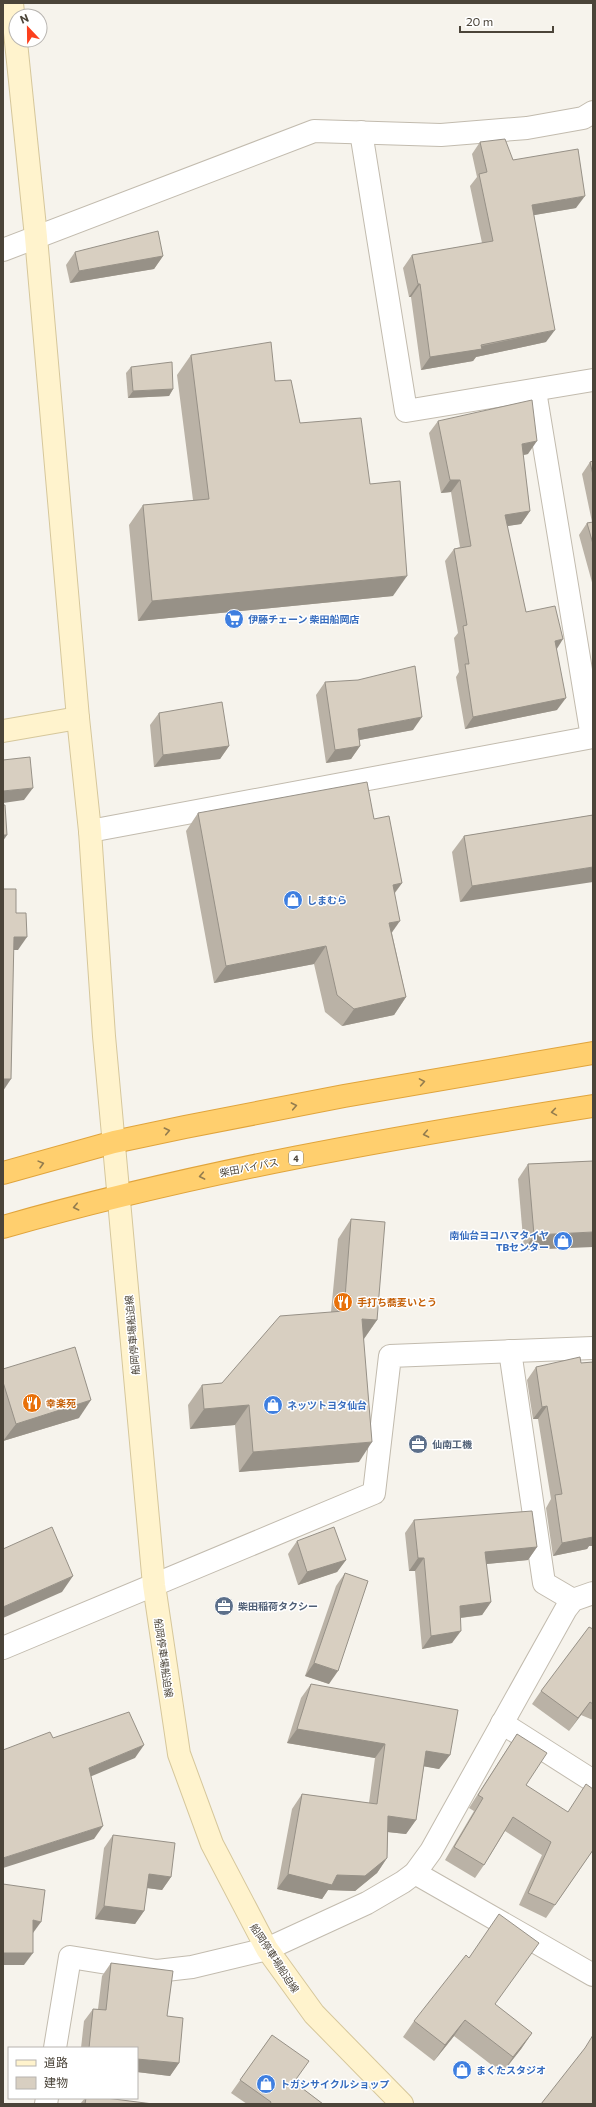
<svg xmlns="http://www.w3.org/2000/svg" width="596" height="2107" font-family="Commissioner,'Noto Sans JP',sans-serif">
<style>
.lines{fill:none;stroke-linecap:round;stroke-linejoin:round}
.street-casing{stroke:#c2bbae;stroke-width:24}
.secondary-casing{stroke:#d6c79b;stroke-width:24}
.highway-casing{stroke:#e0a43c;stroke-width:24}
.street{stroke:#fff;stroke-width:22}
.secondary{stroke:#fff3cd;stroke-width:22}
.highway{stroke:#ffcf6e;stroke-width:22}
.wall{fill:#bab2a6}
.shaded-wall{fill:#979187}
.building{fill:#d8cfc1;stroke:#979187}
.oneway{stroke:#937c4e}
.labels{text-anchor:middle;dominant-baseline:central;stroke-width:3;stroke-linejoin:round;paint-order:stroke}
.shield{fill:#fff;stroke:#817c74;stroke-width:1}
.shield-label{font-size:9px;font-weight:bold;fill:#4b4439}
.shop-label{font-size:10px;font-weight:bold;fill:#366cbe;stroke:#fff;text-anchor:start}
.street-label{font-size:10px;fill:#4b4439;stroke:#fff}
.food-label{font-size:10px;font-weight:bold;fill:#c56008;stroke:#fff;text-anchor:start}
.service-label{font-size:10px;font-weight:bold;fill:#4e5e75;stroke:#fff;text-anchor:start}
</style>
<rect width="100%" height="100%" fill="#f6f3ec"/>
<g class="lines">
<g class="street-casing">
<g id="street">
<path d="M361 132 406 411 593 380"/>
<path d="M3 250 314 131 441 135 527 128 583 118 593 112"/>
<path d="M535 391 592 737"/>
<path d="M90 831 593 737"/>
<path d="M510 1351 544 1583 573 1600"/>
<path d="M3 1648 374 1493 390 1356 593 1348"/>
<path d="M502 1723 593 1781"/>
<path d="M415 1873 593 1975"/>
<path d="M55 2048 70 1957 157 1971 192 1967 267 1949 367 1903 403 1882 415 1873 431 1851 566 1609 573 1600 593 1593"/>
<path d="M46 2104 47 2098"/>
</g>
</g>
<g class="secondary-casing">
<g id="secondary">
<path d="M12 3 36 237 78 718 90 831 104 1036 154 1585 179 1754 212 1844 267 1949 314 2014 402 2104"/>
<path d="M3 731 78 718"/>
</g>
</g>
<g class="highway-casing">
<g id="highway">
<path d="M3 1173 114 1142 185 1127 344 1096 593 1053"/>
<path d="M3 1227C196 1172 395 1137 593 1106"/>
</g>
</g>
<use href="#street" class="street"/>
<use href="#secondary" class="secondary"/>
<use href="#highway" class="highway"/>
</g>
<g class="wall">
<path d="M480 142 513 160 576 208 534 215 546 342 476 357 473 361 421 370 411 297H409L403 268 412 255 482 243 470 186 477 177 472 154Z"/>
<path d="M75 252 163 256 154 269 70 283 66 265Z"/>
<path d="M191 355 275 381 300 423 370 484 393 596 138 621 129 525 143 505 193 500 177 375Z"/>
<path d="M131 367 173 389 169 396 128 398 126 373Z"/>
<path d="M438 421 528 454 523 455 530 511 521 524 507 526 526 612 557 649V710L465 729 456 677 459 672 454 638 458 633 445 561 454 549 460 547 451 492 441 493 429 433Z"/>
<path d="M593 461V586L579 535 587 523 592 522 582 474 590 462Z"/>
<path d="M325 682 413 730 359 740 360 746 351 759 326 763 316 695Z"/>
<path d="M159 713 229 746 220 759 154 767 150 725Z"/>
<path d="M198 813 374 819 402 883 395 893 392 933 406 997 394 1015 342 1026 325 1012 314 964 214 983 186 831Z"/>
<path d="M593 815 460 902 452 852 464 836Z"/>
<path d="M593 1161 524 1250 518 1179 528 1164Z"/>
<path d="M351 1219 377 1320 364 1339 359 1462 239 1472 235 1425 190 1429 188 1405 202 1385 222 1383 331 1312 338 1239Z"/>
<path d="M593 1362V1546H589L587 1549 553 1556 546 1508 551 1499 538 1419H533L527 1380 536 1367Z"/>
<path d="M3 1369 79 1418 3 1441Z"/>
<path d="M414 1520 537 1547 528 1560 486 1564 491 1602 482 1615 461 1618 452 1643 422 1649 415 1571H409L405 1533Z"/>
<path d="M297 1541 346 1560 337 1572 298 1585 288 1554Z"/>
<path d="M345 1573 329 1684 305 1676 336 1586Z"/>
<path d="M593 1629V1720L581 1715 569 1731 532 1704 541 1691Z"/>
<path d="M311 1684 450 1755 439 1769 424 1766 416 1820 406 1834 388 1832 387 1858 377 1873 355 1891 328 1890 322 1899 277 1889 292 1809 302 1794 369 1803 375 1758 287 1743 301 1698Z"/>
<path d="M517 1734 526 1785 593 1850 546 1918 519 1905 542 1855 505 1831 484 1865 475 1878 445 1860 474 1811 469 1808 476 1797Z"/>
<path d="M113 1835 171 1877 162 1890 147 1888 144 1911 135 1924 95 1919 104 1848Z"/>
<path d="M111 1963 167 2016 179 2063 170 2076 137 2072V2048H81L84 2021 93 2009H98L102 1976Z"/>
<path d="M495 2005 532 2033 521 2049 502 2073 454 2036 434 2061 403 2037 414 2021Z"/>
<path d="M272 2035 294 2082 323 2104H247L231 2093Z"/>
<path d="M85 2098H106L153 2104H80Z"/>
</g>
<g class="shaded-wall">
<path d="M585 196 576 208 523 217 532 205Z"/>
<path d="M163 256 154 269 70 283 79 271Z"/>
<path d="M418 284H420L411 297H409Z"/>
<path d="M555 330 546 342 476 357 473 361 421 370 430 357Z"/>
<path d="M173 389 169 396 128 398 133 391Z"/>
<path d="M537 441 528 454 514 457 522 444Z"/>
<path d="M450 480H460L451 492 441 493Z"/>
<path d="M530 511 521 524 496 528 505 515Z"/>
<path d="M407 576 393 596 138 621 152 601Z"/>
<path d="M563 639 555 652V641Z"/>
<path d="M566 698 557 710 465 729 473 717Z"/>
<path d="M422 717 413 730 349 742 358 729Z"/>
<path d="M229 746 220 759 154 767 163 755Z"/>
<path d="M360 746 351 759 326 763 335 750Z"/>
<path d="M33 788 24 800 3 803V791Z"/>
<path d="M3 835H7L3 841Z"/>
<path d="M593 867V882L460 902 472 886Z"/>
<path d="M402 883 389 900 393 885Z"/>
<path d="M400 921 388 938 389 923Z"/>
<path d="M14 937H27L18 950H5Z"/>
<path d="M326 946 314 964 214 983 226 966Z"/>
<path d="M406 997 394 1015 342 1026 354 1009Z"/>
<path d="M3 1079H11L3 1091Z"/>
<path d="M593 1232V1247L524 1250 534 1235Z"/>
<path d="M362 1319 377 1320 363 1340Z"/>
<path d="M91 1400 79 1418 3 1441 16 1424Z"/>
<path d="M249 1405 235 1425 190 1429 204 1409Z"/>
<path d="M547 1406 538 1419H533L542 1407Z"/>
<path d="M372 1442 359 1462 239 1472 253 1452Z"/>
<path d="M593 1537V1546H589L587 1549 553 1556 562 1543Z"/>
<path d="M537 1547 528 1560 476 1565 485 1552Z"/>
<path d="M418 1558H424L415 1571H409Z"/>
<path d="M346 1560 337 1572 298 1585 307 1572Z"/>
<path d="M73 1576 62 1592 3 1618V1607Z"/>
<path d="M491 1602 482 1615 451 1619 460 1606Z"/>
<path d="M461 1631 452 1643 422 1649 431 1636Z"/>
<path d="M314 1663 338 1671 329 1684 305 1676Z"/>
<path d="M590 1702 581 1715 569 1731 578 1718Z"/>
<path d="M297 1729 385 1744 375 1758 287 1743Z"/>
<path d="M144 1745 135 1758 80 1781 89 1768Z"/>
<path d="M426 1751 450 1755 439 1769 416 1765Z"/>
<path d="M388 1816 416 1820 406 1834 378 1831Z"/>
<path d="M103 1826 94 1839 3 1868V1858Z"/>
<path d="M387 1858 377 1873 355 1891 328 1890 322 1899 277 1889 288 1874 337 1875Z"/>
<path d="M149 1874 171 1877 162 1890 140 1887Z"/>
<path d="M104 1906 144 1911 135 1924 95 1919Z"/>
<path d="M33 1920 41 1922 33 1933Z"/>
<path d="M3 1953H33L24 1965H3Z"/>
<path d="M465 2020 454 2036 434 2061 445 2045Z"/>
<path d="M532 2033 521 2049 502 2073 513 2057Z"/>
<path d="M137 2059 179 2063 170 2076 137 2072Z"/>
</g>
<g class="building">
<path d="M505 139 513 160 578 149 585 196 532 205 555 330 481 345 482 349 430 357 420 284H418L412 255 493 241 479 174 487 172 480 142Z"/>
<path d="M158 231 163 256 79 271 75 252Z"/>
<path d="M271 342 275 381 291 380 300 423 361 418 370 484 400 481 407 576 152 601 143 505 209 499 191 355Z"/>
<path d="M172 362 173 389 133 391 131 367Z"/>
<path d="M532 400 537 441 522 444 530 511 505 515 526 612 555 606 563 639 555 641 566 698 473 717 465 664H469L463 626 467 625 454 549 471 546 460 480H450L438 421Z"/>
<path d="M593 461V475L590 462Z"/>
<path d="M593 522V544L587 523Z"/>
<path d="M415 666 422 717 358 729 360 746 335 750 325 682 358 680Z"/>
<path d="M222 702 229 746 163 755 159 713Z"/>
<path d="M30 757 33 788 3 791V760Z"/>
<path d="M367 782 374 819 389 816 402 883 393 885 400 921 389 923 406 997 354 1009 337 995 326 946 226 966 198 813Z"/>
<path d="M3 805H5L7 835H3Z"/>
<path d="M593 815V867L472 886 464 836Z"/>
<path d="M3 889H16V913H26L27 937H14L11 1079H3Z"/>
<path d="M593 1161V1232L534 1235 528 1164Z"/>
<path d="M351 1219 385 1222 377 1320 362 1319 372 1442 253 1452 249 1405 204 1409 202 1385 222 1383 280 1316 344 1311Z"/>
<path d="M75 1347 91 1400 16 1424 3 1382V1369Z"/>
<path d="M580 1357 581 1363 593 1362V1537L562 1543 555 1495 562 1494 547 1406 542 1407 536 1367Z"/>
<path d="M532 1511 537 1547 485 1552 491 1602 460 1606 461 1631 431 1636 424 1558H418L414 1520Z"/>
<path d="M52 1527 73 1576 3 1607V1549Z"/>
<path d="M334 1527 346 1560 307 1572 297 1541Z"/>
<path d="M345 1573 368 1581 338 1671 314 1663Z"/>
<path d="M589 1627 593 1629V1704L590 1702 578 1718 541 1691Z"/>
<path d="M311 1684 458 1710 450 1755 426 1751 416 1820 388 1816 387 1858 365 1876 337 1875 332 1885 288 1874 302 1794 377 1804 385 1744 297 1729Z"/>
<path d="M129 1712 144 1745 89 1768 103 1826 3 1858V1750L50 1732 53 1738Z"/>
<path d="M517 1734 547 1753 526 1785 568 1812 586 1784 593 1789V1850L555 1905 528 1893 551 1842 513 1817 484 1865 454 1847 483 1798 478 1795 485 1784Z"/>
<path d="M113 1835 175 1843 171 1877 149 1874 144 1911 104 1906Z"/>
<path d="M3 1884 45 1890 41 1922 33 1920V1953H3Z"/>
<path d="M499 1914 539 1943 495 2004 532 2033 513 2057 465 2020 445 2045 414 2021 466 1955 469 1958Z"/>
<path d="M111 1963 173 1971 167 2016 183 2018 179 2063 137 2059V2048H89L93 2009 106 2010Z"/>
<path d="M272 2035 309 2061 294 2082 323 2104H270L271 2102 240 2080Z"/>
<path d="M593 2035V2104H541L585 2048Z"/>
<path d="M86 2098H106L153 2104H85Z"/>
</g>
<defs><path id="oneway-chevron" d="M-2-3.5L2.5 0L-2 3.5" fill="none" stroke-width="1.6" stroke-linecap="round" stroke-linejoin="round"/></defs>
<g class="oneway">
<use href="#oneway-chevron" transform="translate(422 1082) rotate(-10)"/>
<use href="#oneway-chevron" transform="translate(294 1106) rotate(-11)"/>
<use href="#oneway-chevron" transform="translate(554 1112) rotate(171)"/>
<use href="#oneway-chevron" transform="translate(167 1131) rotate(-12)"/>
<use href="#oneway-chevron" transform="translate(426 1134) rotate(169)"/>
<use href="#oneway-chevron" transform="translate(41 1164) rotate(-15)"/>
<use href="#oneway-chevron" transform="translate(202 1176) rotate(169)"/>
<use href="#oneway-chevron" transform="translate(76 1207) rotate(167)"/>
</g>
<defs>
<g id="supermarket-disc" transform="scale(1)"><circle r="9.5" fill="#3f7fe0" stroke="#fff"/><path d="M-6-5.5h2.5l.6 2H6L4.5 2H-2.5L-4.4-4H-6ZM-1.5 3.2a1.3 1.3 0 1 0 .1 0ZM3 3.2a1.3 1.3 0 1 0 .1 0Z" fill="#fff"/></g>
<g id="shop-disc" transform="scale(1)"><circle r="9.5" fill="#3f7fe0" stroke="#fff"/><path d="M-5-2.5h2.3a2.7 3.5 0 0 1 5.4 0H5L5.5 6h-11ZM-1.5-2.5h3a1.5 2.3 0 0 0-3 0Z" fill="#fff"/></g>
<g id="restaurant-disc" transform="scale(1)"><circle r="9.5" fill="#e8710a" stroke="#fff"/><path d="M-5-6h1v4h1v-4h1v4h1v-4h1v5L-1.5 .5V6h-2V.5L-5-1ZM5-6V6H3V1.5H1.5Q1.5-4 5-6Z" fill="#fff"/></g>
<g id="office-disc" transform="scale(1)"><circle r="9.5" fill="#5c6f8a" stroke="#fff"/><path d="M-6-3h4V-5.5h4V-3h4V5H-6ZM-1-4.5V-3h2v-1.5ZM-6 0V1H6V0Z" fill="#fff"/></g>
</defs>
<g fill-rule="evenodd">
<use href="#supermarket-disc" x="234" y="619"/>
<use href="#shop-disc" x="293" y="900"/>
<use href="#shop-disc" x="563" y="1241"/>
<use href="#restaurant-disc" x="343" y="1302"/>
<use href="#restaurant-disc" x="32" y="1403"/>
<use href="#shop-disc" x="273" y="1405"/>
<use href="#office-disc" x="418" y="1444"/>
<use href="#office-disc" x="224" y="1606"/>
<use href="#shop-disc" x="462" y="2070"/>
<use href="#shop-disc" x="266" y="2084"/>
</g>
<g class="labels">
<rect class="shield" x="289" y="1151" width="14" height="14" rx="3"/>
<g class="shield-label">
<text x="296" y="1158">4</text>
</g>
<g class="shop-label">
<text x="248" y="619">伊藤チェーン 柴田船岡店</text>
<text x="307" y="900">しまむら</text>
<text x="549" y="1235" text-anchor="end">南仙台ヨコハマタイヤ<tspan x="549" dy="12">TBセンター</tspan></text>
<text x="287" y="1405">ネッツトヨタ仙台</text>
<text x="476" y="2070">まくたスタジオ</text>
<text x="280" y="2084">トガシサイクルショップ</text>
</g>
<g class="street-label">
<text transform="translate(249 1167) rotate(-11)">柴田バイパス</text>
<text transform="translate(132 1335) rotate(-95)">船岡停車場船迫線</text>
<text transform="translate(164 1658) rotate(82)">船岡停車場船迫線</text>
<text transform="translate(275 1958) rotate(57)">船岡停車場船迫線</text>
</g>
<g class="food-label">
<text x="357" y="1302">手打ち蕎麦いとう</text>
<text x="46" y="1403">幸楽苑</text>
</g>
<g class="service-label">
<text x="432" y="1444">仙南工機</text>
<text x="238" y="1606">柴田稲荷タクシー</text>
</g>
</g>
<rect width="596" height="2107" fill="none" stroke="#4b4439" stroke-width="8"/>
<rect x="8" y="2047" width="130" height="52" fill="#ffffff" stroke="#b7b4b0"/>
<rect x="16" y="2060" width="20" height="6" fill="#fff3cd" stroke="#b7b4b0"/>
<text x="44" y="2067" font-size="12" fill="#4b4439">道路</text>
<rect x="16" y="2077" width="20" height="12" fill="#d8cfc1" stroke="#b7b4b0"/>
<text x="44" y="2087" font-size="12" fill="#4b4439">建物</text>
<g transform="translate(28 28) rotate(338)"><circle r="19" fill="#ffffff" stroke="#b7b4b0"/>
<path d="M0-3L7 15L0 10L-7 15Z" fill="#fc3f1d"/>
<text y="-6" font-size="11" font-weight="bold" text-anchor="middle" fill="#4b4439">N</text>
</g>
<path d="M460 26v6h93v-6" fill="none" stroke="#4b4439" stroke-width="2"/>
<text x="466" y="26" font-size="12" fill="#4b4439" stroke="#ffffff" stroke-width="3" paint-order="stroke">20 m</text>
</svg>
